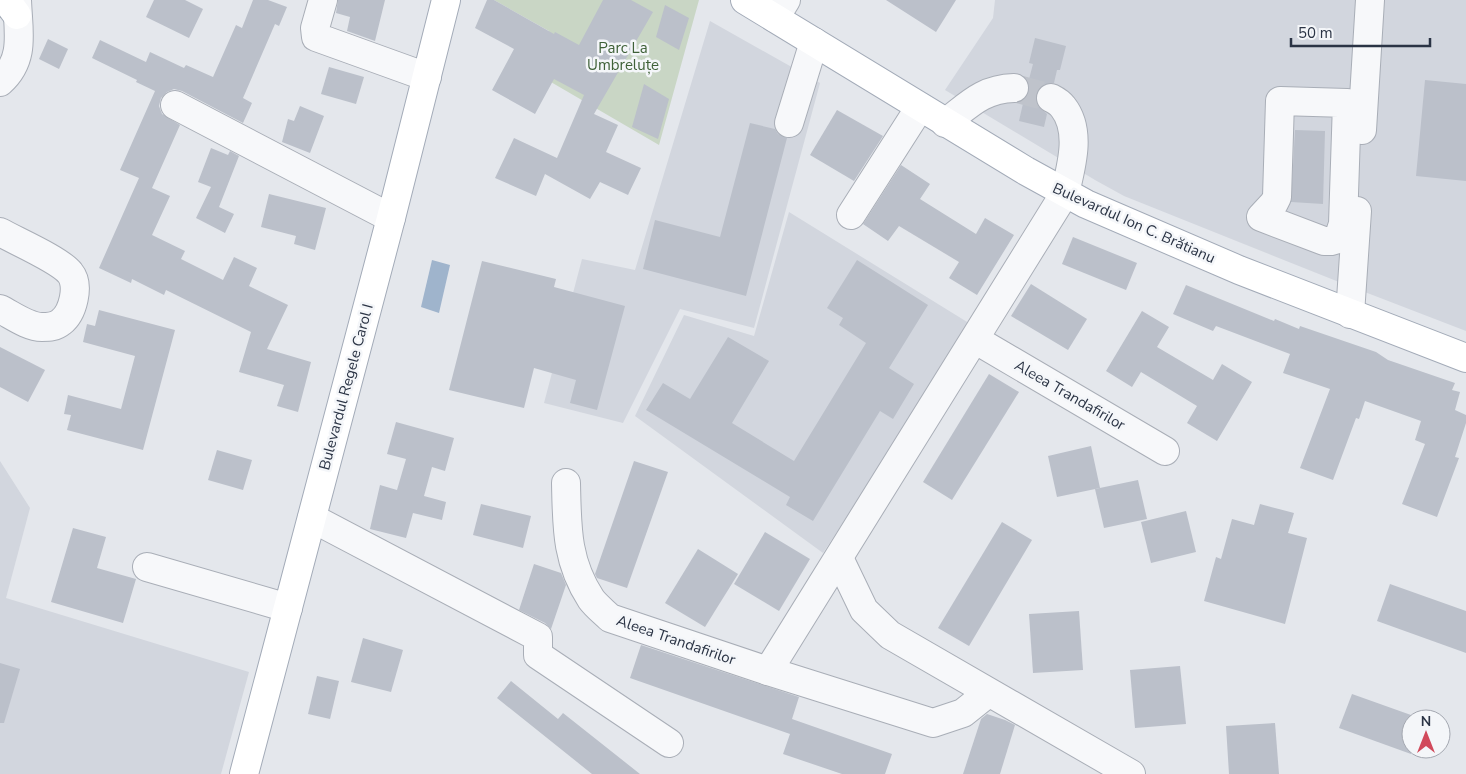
<svg xmlns="http://www.w3.org/2000/svg" width="1466" height="774" font-family="'Nunito Sans',sans-serif">
<style>
.built{fill:#d2d6de}
.green{fill:#c9d6c5}
.water{fill:#9fb4cc}
.building{fill:#bbc0ca}
.lines{fill:none;stroke-linecap:round;stroke-linejoin:round}
.minor-tunnel{stroke:#bfc3cb;stroke-width:28;stroke-dasharray:28 14;stroke-linecap:butt}
.minor-casing{stroke:#a9aeb7;stroke-width:30}
.major-casing{stroke:#a3abb8;stroke-width:30}
.minor{stroke:#f7f8fa;stroke-width:28}
.major{stroke:#fff;stroke-width:28}
.labels{text-anchor:middle;dominant-baseline:central;stroke-width:5;stroke-linejoin:round;paint-order:stroke}
.park-label{font-size:15px;fill:#3f6138;stroke:#f4f6f9}
.street-label{font-size:15px;fill:#2b3445;stroke:#f4f6f9}
</style>
<rect width="100%" height="100%" fill="#e4e7ec"/>
<g class="built">
<path d="M995 0H1466V331L1344 284 1124 196 1095 180 945 90 993 18Z"/>
<path d="M710 21 820 83 754 328 680 309 623 423 544 403 582 259 635 270Z"/>
<path d="M789 212 972 325 823 553 635 416 684 315 754 336Z"/>
<path d="M0 461 30 508 6 598 249 672 221 774H0Z"/>
</g>
<path class="green" d="M494 0H699L659 145 532 71 549 31Z"/>
<path class="water" d="M432 260 450 265 439 313 421 307Z"/>
<g class="building">
<path d="M154 0H185L203 9 189 38 146 17Z"/>
<path d="M253 0H268L287 7 279 26 275 24 243 98 252 103 243 123 182 91 174 89 167 92 161 98 159 106 162 114 180 125 152 188 170 196 152 235 185 251 181 259 223 280 234 257 257 268 249 286 288 305 267 349 311 362 298 412 277 406 284 385 239 372 251 332 166 290 164 295 132 279 131 283 99 268 139 178 120 170 155 91 136 82 137 80 92 58 100 40 146 62 150 52 184 68 186 65 213 77 236 25 242 28Z"/>
<path d="M338 0H385L375 41 347 31 350 17 336 13Z"/>
<path d="M487 0H494L554 34 555 32 579 45 603 0H631L653 12 594 114 618 125 606 152 641 168 628 195 600 182 590 199 545 174 536 196 495 178 514 138 557 158 584 95 554 79 535 114 492 90 514 49 475 28Z"/>
<path d="M886 0H956L936 32Z"/>
<path d="M665 5 689 18 679 50 656 37Z"/>
<path d="M1035 38 1066 46 1060 70H1057L1054 83 1043 85 1037 91 1035 99 1038 106 1047 114 1044 127 1019 121 1024 99 1028 94 1030 87 1028 83 1033 64 1029 63Z"/>
<path d="M48 39 68 49 59 69 39 59Z"/>
<path d="M329 67 364 77 356 104 321 94Z"/>
<path d="M1425 80 1466 84V181L1416 176Z"/>
<path d="M644 84 669 99 658 139 632 127Z"/>
<path d="M300 106 324 116 310 153 282 142 288 119 294 121Z"/>
<path d="M837 110 883 136 854 181 810 155Z"/>
<path d="M750 123 775 129 778 134 787 138 746 296 643 269 655 220 720 237Z"/>
<path d="M1295 130 1325 131 1323 204 1291 202Z"/>
<path d="M211 148 228 155 230 151 239 156 219 207 234 214 225 233 196 218 211 187 198 182Z"/>
<path d="M901 165 930 184 920 199 976 234 985 218 1014 235 977 295 949 278 959 262 899 226 888 241 863 224Z"/>
<path d="M269 194 326 208 315 250 294 244 296 236 261 227Z"/>
<path d="M1073 237 1137 263 1126 290 1062 264Z"/>
<path d="M857 260 928 305 889 368 914 384 893 419 880 411 813 521 786 505 790 497 646 410 663 383 690 399 728 337 769 361 732 423 794 461 866 343 839 325 843 318 827 308Z"/>
<path d="M482 261 556 279 554 287 625 306 597 410 570 403 576 380 534 368 524 408 449 390Z"/>
<path d="M1031 284 1087 319 1068 350 1011 316Z"/>
<path d="M1186 285 1274 321 1275 319 1299 329 1300 326 1376 352 1388 360 1455 383 1452 390 1460 392 1455 410 1466 415V423L1455 457 1459 458 1437 517 1402 504 1425 444 1415 440 1421 421 1365 401 1359 419 1356 418 1333 480 1300 468 1330 389 1283 373 1290 354 1216 326 1213 331 1173 314Z"/>
<path d="M99 310 175 330 143 450 67 430 71 415 64 414 68 395 121 409 135 356 83 342 87 324 95 326Z"/>
<path d="M1142 311 1169 327 1157 347 1213 380 1222 364 1252 382 1217 441 1187 423 1197 406 1141 372 1132 387 1106 371Z"/>
<path d="M0 347 45 370 28 402 0 387Z"/>
<path d="M989 374 1019 392 952 500 923 482Z"/>
<path d="M396 422 454 438 445 471 432 467 424 496 446 502 442 520 413 513 406 538 370 529 380 485 397 490 406 459 387 454Z"/>
<path d="M1091 446 1100 488 1057 497 1048 456Z"/>
<path d="M217 450 252 460 243 490 208 480Z"/>
<path d="M634 461 668 472 627 588 597 578 595 574Z"/>
<path d="M1138 480 1147 519 1104 528 1095 489Z"/>
<path d="M481 504 531 516 523 548 473 535Z"/>
<path d="M1260 504 1294 513 1288 533 1307 538 1285 624 1204 601 1216 557 1221 559 1232 519 1254 525Z"/>
<path d="M1186 511 1196 552 1151 563 1141 522Z"/>
<path d="M1002 522 1032 540 969 646 938 628Z"/>
<path d="M73 528 106 537 97 568 136 579 123 623 51 602Z"/>
<path d="M765 532 810 559 779 611 734 584Z"/>
<path d="M698 549 738 574 705 627 665 603Z"/>
<path d="M534 564 561 573 566 585 551 629 545 623 519 610Z"/>
<path d="M1390 584 1466 611V653L1377 621Z"/>
<path d="M1079 611 1083 670 1033 673 1029 614Z"/>
<path d="M363 638 403 650 391 692 351 682Z"/>
<path d="M641 645 799 697 792 719 892 754 885 774H842L783 754 790 734 630 678Z"/>
<path d="M0 663 20 669 4 723H0Z"/>
<path d="M1180 666 1186 724 1135 728 1130 670Z"/>
<path d="M317 676 339 681 330 719 308 714Z"/>
<path d="M511 681 558 719 563 713 640 774H592L497 698Z"/>
<path d="M1352 694 1411 715V754L1339 728Z"/>
<path d="M987 714 1005 720 1015 725 1000 774H963L981 719Z"/>
<path d="M1275 723 1279 774H1229L1226 726Z"/>
</g>
<g class="lines">
<path class="minor-tunnel" d="M1014 88 1051 98"/>
<g class="minor-casing">
<g id="minor">
<path d="M323 0 315 28 316 37 427 77"/>
<path d="M775 18 786 0"/>
<path d="M0 82C26 59 18 31 17 0"/>
<path d="M1280 101 1347 103 1343 224 1338 239 1331 241H1324L1261 217 1274 203 1277 197Z"/>
<path d="M175 105 391 218"/>
<path d="M789 123 814 42"/>
<path d="M945 123C969 105 982 89 1014 88"/>
<path d="M1362 130 1370 0"/>
<path d="M851 215 920 107"/>
<path d="M0 232C16 241 60 260 70 273 80 285 73 313 61 322 55 327 49 327 42 327 28 327 12 315 0 309"/>
<path d="M1350 314 1357 211"/>
<path d="M976 340 1165 451"/>
<path d="M566 483C567 526 566 561 591 599 596 606 604 612 610 618L768 671 933 723 963 713 988 693"/>
<path d="M312 518 538 637V655L669 743"/>
<path d="M839 558 864 610 890 635 1131 774"/>
<path d="M147 567 288 608"/>
<path d="M768 671 1065 193C1071 167 1082 131 1063 107 1060 103 1055 100 1051 98"/>
</g>
</g>
<g class="major-casing">
<g id="major">
<path d="M6 0 17 15"/>
<path d="M745 0 1026 171 1086 204 1239 270 1466 358"/>
<path d="M244 774 391 218 446 0"/>
</g>
</g>
<use href="#minor" class="minor"/>
<use href="#major" class="major"/>
</g>
<g class="labels">
<g class="park-label">
<text x="623" y="48">Parc La<tspan x="623" dy="17">Umbreluțe</tspan></text>
</g>
<g class="street-label">
<text transform="translate(1134 223) rotate(24)">Bulevardul Ion C. Brătianu</text>
<text transform="translate(346 387) rotate(-75)">Bulevardul Regele Carol I</text>
<text transform="translate(1070 395) rotate(30)">Aleea Trandafirilor</text>
<text transform="translate(676 640) rotate(19)">Aleea Trandafirilor</text>
</g>
</g>
<g transform="translate(1426 734)"><circle r="24" fill="#f4f6f9" stroke="#a4a8b1"/>
<path d="M0-4L9 19L0 12L-9 19Z" fill="#d1495b"/>
<text y="-8" font-size="14" font-weight="bold" text-anchor="middle" fill="#2b3445">N</text>
</g>
<path d="M1291 38v8h139v-8" fill="none" stroke="#2b3445" stroke-width="2.5"/>
<text x="1298" y="38" font-size="15" fill="#2b3445" stroke="#f4f6f9" stroke-width="4" paint-order="stroke">50 m</text>
</svg>
